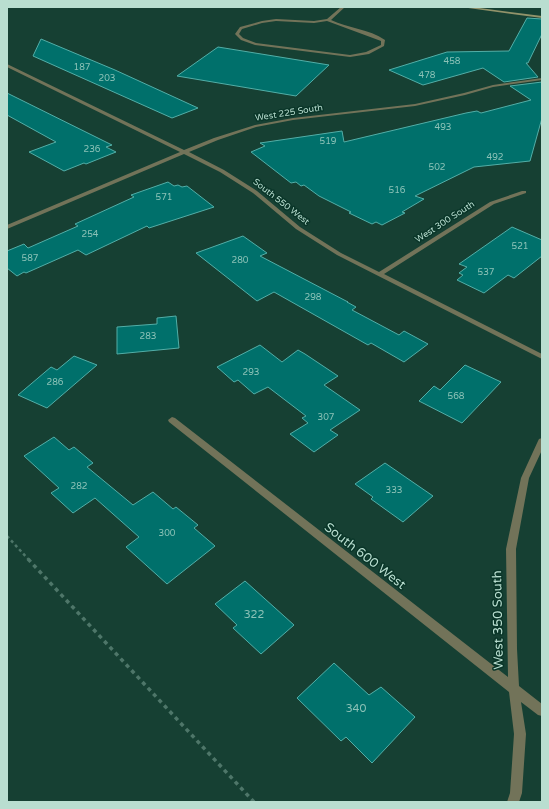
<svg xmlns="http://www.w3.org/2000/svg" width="549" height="809" font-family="'Varela Round',sans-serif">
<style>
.building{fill:#00706b;stroke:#52aea7}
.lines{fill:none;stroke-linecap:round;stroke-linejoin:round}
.path-far1{stroke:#4e7669;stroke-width:2.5;stroke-dasharray:3 3;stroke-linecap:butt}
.path{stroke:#4e7669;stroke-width:3.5;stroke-dasharray:4 4;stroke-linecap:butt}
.lane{fill:#727359;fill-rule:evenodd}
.street{fill:#727359;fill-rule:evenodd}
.secondary{fill:#92936a;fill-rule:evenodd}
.labels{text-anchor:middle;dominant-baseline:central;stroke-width:3;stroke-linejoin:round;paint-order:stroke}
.number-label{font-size:9px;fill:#8bc2b7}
.far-street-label{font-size:9px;fill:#b9ded0;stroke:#0a3629}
.near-number-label{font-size:11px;fill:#8bc2b7}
.near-street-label{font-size:13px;fill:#b9ded0;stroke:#0a3629}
</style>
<rect width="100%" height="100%" fill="#164033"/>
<g class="building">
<path d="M527 18 542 19V34L528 63H526L538 77 504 82 483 68 423 85 389 70 447 52 509 51Z"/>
<path d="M41 39 115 70 198 108 172 118 33 56Z"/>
<path d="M218 47 329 65 296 96 177 76Z"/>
<path d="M542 82V118L530 161 474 167 415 196 424 199 402 212 405 213 382 225 376 222 372 224 349 213 351 212 319 196 304 185 301 186 296 182 291 183 251 152 265 146 260 143 342 131 344 142 466 113 477 111 481 113 531 100 510 86Z"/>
<path d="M7 93 112 145 106 147 116 152 86 164 84 163 64 171 29 152 56 142 7 115Z"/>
<path d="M168 182 174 186 178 185 182 187 187 186 214 207 149 228 147 226 86 255 78 250 26 273 24 272 17 276 7 268V251L24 244 28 248 78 226 75 224 134 197 131 195Z"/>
<path d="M512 227 542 240V256L514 278 508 275 484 293 457 280 463 275 459 273 467 267 459 264Z"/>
<path d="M243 236 267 253 260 256 348 302H347L356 307 352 310 399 335 404 331 428 344 404 362 371 343 368 345 274 292 257 301 196 253Z"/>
<path d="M176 316 179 348 117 354V327L157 324V318Z"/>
<path d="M260 345 282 362 298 350 305 354 338 376 324 385 360 410 330 430 338 435 314 452 290 434 308 423 302 418 306 416 268 387 254 394 238 380 234 382 217 367Z"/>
<path d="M74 356 97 365 47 408 18 395 51 367 57 370Z"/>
<path d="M465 365 501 382 462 423 419 401 434 386 440 390Z"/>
<path d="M54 437 69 450 74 447 93 463 87 467 133 505 153 492 173 509 176 507 198 525 194 528 215 546 167 584 126 547 139 537 95 498 73 513 51 493 59 488 24 456Z"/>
<path d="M385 463 433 496 403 522 371 499 373 497 355 484Z"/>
<path d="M245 581 294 625 261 654 233 628 237 625 215 604Z"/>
<path d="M334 663 369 695 381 687 415 717 372 763 346 737 341 741 297 698Z"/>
</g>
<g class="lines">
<path class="path-far1" d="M7 536 29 560"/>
<path class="path" d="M28 559 254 802"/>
<path class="lane" d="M341 7H345L331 20C348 28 369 29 385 40L384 46 369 54 350 57 255 45 241 40 235 34 240 27 262 21 276 19 314 21 327 19ZM276 21 314 23 327 21 381 41V45L366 52 350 55 256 43 243 38 239 34 242 29 262 23Z"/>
<g class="street">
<path d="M7 64 184 150 214 138 255 125 293 118 415 104 464 93 493 85 542 78V80L493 87 465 95 415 106 293 120 256 127 218 140 189 152 224 170 257 191 300 227 341 253 379 272 490 202 522 191H526V193L494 204 384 274 542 354V359L337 255 296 229 253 193 220 172 184 154 7 229V225L180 152 7 67Z"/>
<path d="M172 417 175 418 508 677 506 549 521 478 538 441 539 439 542 438V450L529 478 516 549 517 649 519 686 542 704V716L538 715 521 702 526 734 522 793 519 802H507L510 793 514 734 509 692 169 422 168 420Z"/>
</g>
<path class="secondary" d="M461 7H472L542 16V18Z"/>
</g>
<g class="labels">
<g class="number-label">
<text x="452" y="61">458</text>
<text x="82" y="67">187</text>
<text x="427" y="75">478</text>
<text x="107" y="78">203</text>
<text x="443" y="127">493</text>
<text x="328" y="141">519</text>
<text x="92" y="149">236</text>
<text x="495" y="157">492</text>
<text x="437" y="167">502</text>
<text x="397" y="190">516</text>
<text x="164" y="197">571</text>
<text x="90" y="234">254</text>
<text x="520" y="246">521</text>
<text x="30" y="258">587</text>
<text x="240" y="260">280</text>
<text x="486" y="272">537</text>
<text x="313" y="297">298</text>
<text x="148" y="336">283</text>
<text x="251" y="372">293</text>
<text x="55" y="382">286</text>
<text x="456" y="396">568</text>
<text x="326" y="417">307</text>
<text x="79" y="486">282</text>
<text x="394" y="490">333</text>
<text x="167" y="533">300</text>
</g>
<g class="far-street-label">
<text transform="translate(289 113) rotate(-9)">West 225 South</text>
<text transform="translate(281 202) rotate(38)">South 550 West</text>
<text transform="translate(445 222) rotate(-33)">West 300 South</text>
</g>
<g class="near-number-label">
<text x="254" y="614">322</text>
<text x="356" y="708">340</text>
</g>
<g class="near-street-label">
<text transform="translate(365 556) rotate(38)">South 600 West</text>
<text transform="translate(498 620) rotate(-91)">West 350 South</text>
</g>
</g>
<rect width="549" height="809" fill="none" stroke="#b9ded0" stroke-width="16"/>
</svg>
